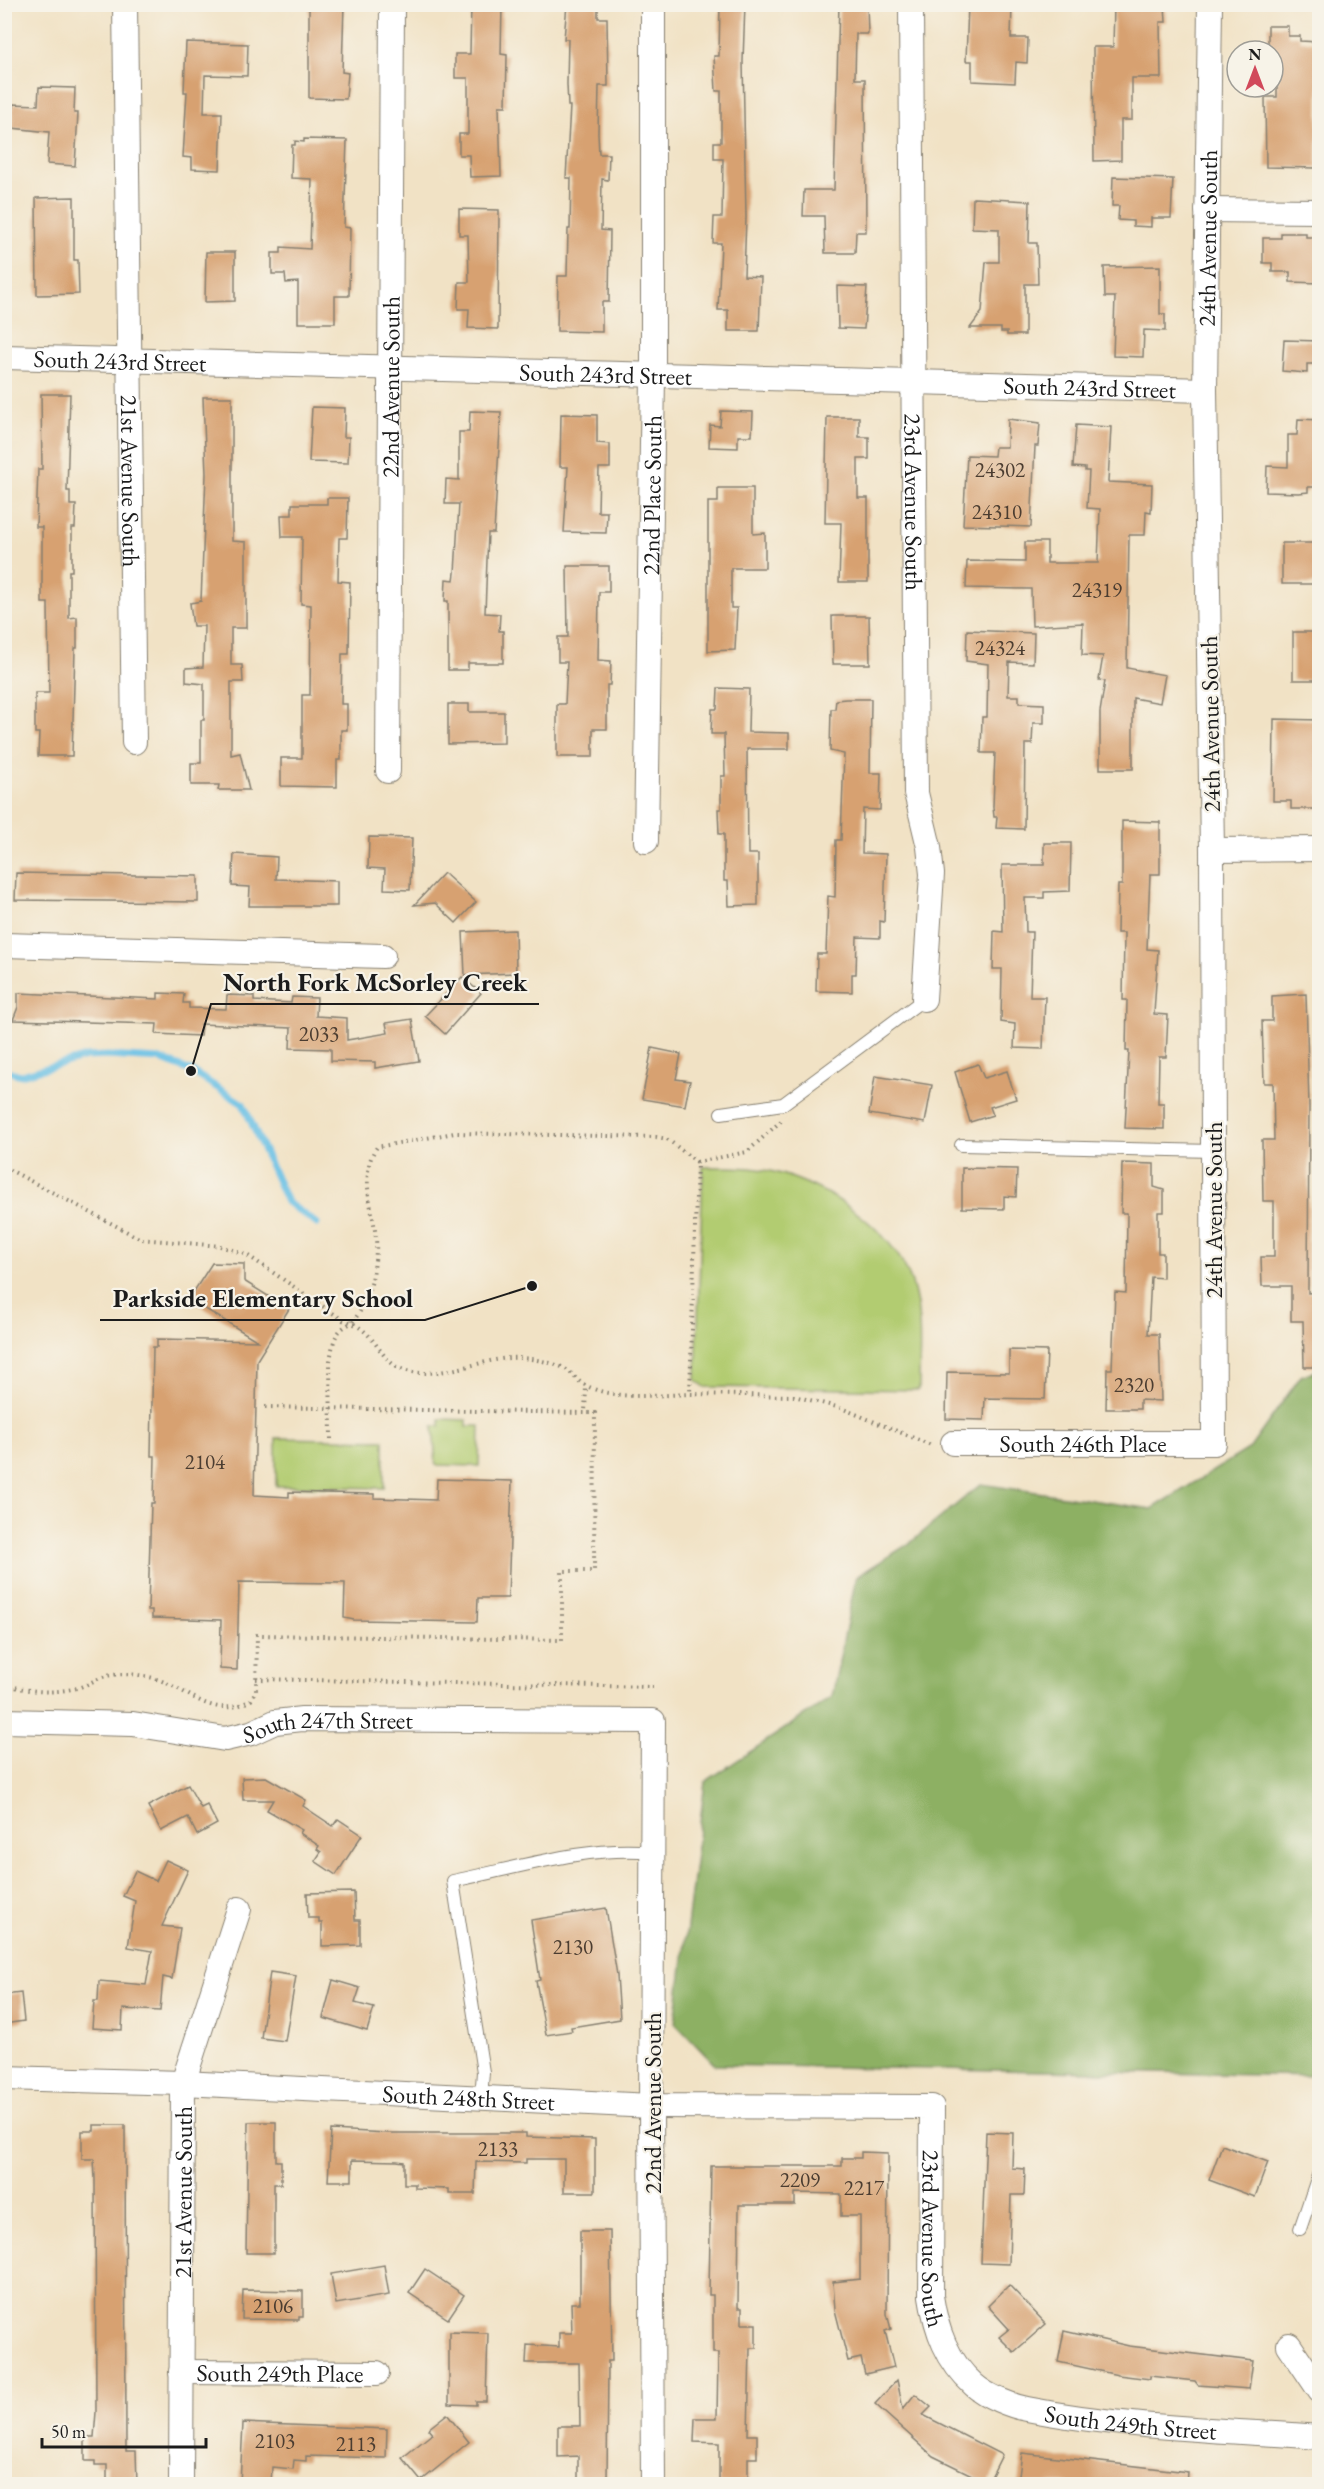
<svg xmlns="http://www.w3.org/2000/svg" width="1324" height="2489" font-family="'EB Garamond',serif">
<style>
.green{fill:#b2cc71;stroke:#677446;stroke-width:1.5}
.forest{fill:#8db063;stroke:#546640;stroke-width:1.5}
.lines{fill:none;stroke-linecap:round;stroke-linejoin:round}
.stream{stroke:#68c0e5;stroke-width:7}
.building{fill:#d7a171}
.service-casing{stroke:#867f70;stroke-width:14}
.minor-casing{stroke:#867f70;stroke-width:26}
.path{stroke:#867f70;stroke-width:4;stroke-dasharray:1.5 4.5;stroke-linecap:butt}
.service{stroke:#fff;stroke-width:12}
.minor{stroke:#fff;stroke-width:24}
.labels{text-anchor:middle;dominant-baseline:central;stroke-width:4.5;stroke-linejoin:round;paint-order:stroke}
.number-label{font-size:21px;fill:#4b3d31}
.street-label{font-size:24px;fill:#1c1c1c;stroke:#f7f3e8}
.leader{fill:none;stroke:#1c1c1c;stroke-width:2}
.callout-dot{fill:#1c1c1c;stroke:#f7f3e8;stroke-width:2}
.callout-label{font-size:26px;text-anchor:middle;font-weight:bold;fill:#1c1c1c;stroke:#f7f3e8;stroke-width:4.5;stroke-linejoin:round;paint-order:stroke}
</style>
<rect width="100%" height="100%" fill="#f7f3e8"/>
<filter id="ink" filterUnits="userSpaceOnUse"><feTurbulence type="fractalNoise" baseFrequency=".0167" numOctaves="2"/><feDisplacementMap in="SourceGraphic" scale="12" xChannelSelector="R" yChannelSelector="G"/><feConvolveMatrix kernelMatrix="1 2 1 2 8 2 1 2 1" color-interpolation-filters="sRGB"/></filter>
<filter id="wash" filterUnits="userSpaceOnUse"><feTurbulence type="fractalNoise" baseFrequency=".008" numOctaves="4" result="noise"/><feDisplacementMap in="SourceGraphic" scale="24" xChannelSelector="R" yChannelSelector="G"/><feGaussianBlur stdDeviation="1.35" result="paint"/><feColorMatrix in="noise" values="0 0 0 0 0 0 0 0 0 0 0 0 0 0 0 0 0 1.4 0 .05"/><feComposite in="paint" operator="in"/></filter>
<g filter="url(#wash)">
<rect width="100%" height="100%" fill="#f1e2c5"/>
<g class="green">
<path d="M703 1167C728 1167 756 1166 781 1174 836 1191 902 1235 915 1294 922 1326 919 1358 919 1390L705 1387 696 1380Z"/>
<path d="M440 1419 467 1420V1426H480L479 1466 436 1465 433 1426H440Z"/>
<path d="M276 1438 384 1440V1488L276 1486Z"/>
</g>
<path class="forest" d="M1319 1370V2076L715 2065 675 2023 705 1782 832 1697 856 1577 910 1543 981 1484 1152 1509 1250 1448 1301 1376Z"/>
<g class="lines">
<path class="stream" d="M4 1070 21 1075 86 1057 108 1056 160 1059 191 1071 243 1104 287 1202 317 1224"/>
</g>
<g id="blocks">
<g class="building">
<path d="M309 4H344L342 72 348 73 346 99 309 98Z"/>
<path d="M471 4H502L501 54 507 55 506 106H499L501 176 470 177 469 155H459V134H468V78H455V54H470Z"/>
<path d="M567 4H598V18H607L608 86H599L598 133 599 154H609L608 180 602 179 601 230 610 231 609 302H602V332L557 331 558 276H567L568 229H570L571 178H566L570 106H568L567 84 568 39H564Z"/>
<path d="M720 4H745L743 61 746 217 744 276 761 277 759 331H728V310H718L721 243H713L714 217H722L723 159H714V142H721V91H716L714 56H719Z"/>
<path d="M839 4H867L868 34H856L855 79H865L866 232H856L855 253H825L824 216H803L804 190H834Z"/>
<path d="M968 4H1012L1011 38H1028L1027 63 1016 62 1015 83 972 81V61H966Z"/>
<path d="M1114 4H1165L1166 22H1160L1161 78H1132V120H1121V160L1094 161 1093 47H1113Z"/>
<path d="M1268 26H1288V36H1300V41L1320 42 1317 168 1266 167 1265 97H1277V61H1273V51H1268Z"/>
<path d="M186 42 248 44 247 76 205 75 204 113H222L220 170 192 169V158L183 157 187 92H184Z"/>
<path d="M39 87 75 88 74 113H78L75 166 47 164 49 132 12 128 13 104 38 105Z"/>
<path d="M304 139 347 140 344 227 350 228 349 296H335V323H298V282L286 283 285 274H272V253H281V247L310 249 312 179 291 178 292 145H295V141L304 142Z"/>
<path d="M1113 177 1173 179 1171 218H1151V227L1133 226V221L1118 220 1119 206H1112Z"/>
<path d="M74 197V260H78L79 294 37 295 36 198Z"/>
<path d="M973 198 1030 201 1029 243H1037L1038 284H1025V335H1007V332H1001V328H970L982 312 986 262H999V229L972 228Z"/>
<path d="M459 209 499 210 498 329 468 328 469 309H458L459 282H469L468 235H459Z"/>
<path d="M1281 233H1306V237H1320V283L1290 282V272H1272V263H1263V238H1281Z"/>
<path d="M206 252H235V301L205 302Z"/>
<path d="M1160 266V314H1165V331L1144 330 1143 357 1113 356 1115 297H1105L1104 267Z"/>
<path d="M837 286 867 287 864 329 838 328Z"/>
<path d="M1284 340 1320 341V364H1307V373L1282 371Z"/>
<path d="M41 394H70L67 491H70V505H76L75 528H72V571H69V618L77 617V648H75L72 756H38L39 733H35V693H49L48 603H42V527H36L38 469H42Z"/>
<path d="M203 397H232V541L246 542V628H231V665H242L243 682H231V755L240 753 249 790H218L219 785H191V763H201V720H204V684L186 682V668L203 667 204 626H193L190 603 201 601 206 474Z"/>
<path d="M312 407 345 408 344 437H349L348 463 309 462Z"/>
<path d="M470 411 501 412 494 533H488L485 613 500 614 499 631H503V663H468V670H448V601H445L446 579 454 580 455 573 459 504H445L446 479 459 480V432H469Z"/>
<path d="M721 411 753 412 752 436H738V448L709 447 710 425 720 426Z"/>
<path d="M561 414 597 415V443L610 444V468H599L598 512H607L606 533 564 532 568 467H560Z"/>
<path d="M827 417H859V437H869V459H858V498H868V582H839L841 523H825Z"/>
<path d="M1008 419 1040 423 1038 446H1035L1031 527 963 525 967 455 994 456 995 447H1007Z"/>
<path d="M1298 419 1320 420V487H1308V492L1299 493 1266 492 1267 466 1288 467V435H1297Z"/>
<path d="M1076 425 1111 427 1108 482 1152 484 1151 512 1146 511 1145 535H1129L1127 668 1165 675 1160 703 1133 698V769H1100V712L1105 681 1099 680 1103 656 1082 655 1083 623 1032 626 1031 589 966 588 967 561 1025 562V542H1047V563H1098L1100 509 1087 508 1089 471H1085V468L1073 467Z"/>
<path d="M718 488H753V534L765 533V568H731V608H737L735 650 708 651V502H718Z"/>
<path d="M327 498H348L347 538H339L338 581 350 582 349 654H342L341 704H347V730H341V760H337V787L281 786V758H302V695H310L311 605 301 604 302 537H282L281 515H292V504H327Z"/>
<rect x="1282" y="543" width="35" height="41"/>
<path d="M567 566H609V592H599L598 660 611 661 610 685H607V729H593V757H557V704H565L567 662H558V637H568Z"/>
<path d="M832 616H869L870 664H833Z"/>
<path d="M967 630 1034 633 1033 663 1009 662 1008 696H1019V703L1044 704V723H1033L1032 744H1025L1024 829 996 828 997 817H994L993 807 995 753H981L982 717H987L988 664 966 661Z"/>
<path d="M1293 632H1320L1318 680H1293Z"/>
<path d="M718 688 749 689 748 732 789 733V749H747L748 854H758V905L729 906 728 881H724V834H719L718 809H721V776H725L724 734H711L712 709H717Z"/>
<path d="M846 699H871L870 773H881L880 810 863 809 862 853 886 854 884 922 880 921V938L857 937 856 974H852V992L816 991 817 954H826L828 896 835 897 836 840H841L844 754 830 751 831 709H835L836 700Z"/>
<path d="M448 704H469V712H504V743L448 744Z"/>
<path d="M1274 719 1320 720V809H1291V801H1273Z"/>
<path d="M1122 821 1160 822V874H1150L1147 949 1158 950 1154 1014 1168 1015 1166 1057H1159L1158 1103H1164V1129L1125 1128 1129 1051H1126L1127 1000H1123L1124 933H1117L1118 885H1122Z"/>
<path d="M369 837 412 838 410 890 384 889 385 869 368 868Z"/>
<path d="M1044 843H1071L1070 891 1044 892V898H1025L1026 932H1032L1030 997H1045L1043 1049 1014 1048 1015 1024 1001 1022 1002 969H993L994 931 1003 932 1002 865H1044Z"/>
<path d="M234 854 277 857 276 879 337 881V906H249L250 887 232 886Z"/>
<path d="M16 873 198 876V902L15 900Z"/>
<path d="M444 873 476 902 456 923 435 903 414 905Z"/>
<path d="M515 930 516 973 465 975 463 932Z"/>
<path d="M462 977 481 993 445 1034 425 1016Z"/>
<path d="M18 993 158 999V993L184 994 183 1003H189V1008L226 1009 227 995 254 996V1001L291 1003 292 997 317 998 316 1016 347 1018V1040L388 1033 386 1023 412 1019 419 1061 375 1068V1062L331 1061V1049L290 1048 291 1028 201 1024 200 1036 156 1034 157 1024 13 1020 18 1007Z"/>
<path d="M1306 994 1309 1106 1308 1293 1320 1292V1367H1304L1303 1321H1291V1286H1262L1261 1257H1274V1201H1263L1262 1140H1274L1273 1083H1264L1262 1021H1272V996Z"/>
<path d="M652 1048 681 1054 676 1079 690 1081 685 1106 642 1099Z"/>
<path d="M978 1064 984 1078 1007 1071 1016 1099 990 1107 993 1115 970 1122 955 1072Z"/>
<path d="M875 1076 932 1085 925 1123 869 1114Z"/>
<path d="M1122 1163 1154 1164V1187L1164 1190V1212H1158V1253H1163V1278L1151 1277 1148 1334H1159L1161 1401 1140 1400V1409H1106L1107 1369H1112L1115 1292 1126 1293 1127 1213H1121Z"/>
<path d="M962 1168 1017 1169 1016 1197 1004 1196V1209L962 1208Z"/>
<path d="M212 1263 244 1264V1281L289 1309 257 1360 254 1495 289 1497V1492L326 1493 374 1494V1498L436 1500 437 1479 512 1481 508 1598H478L477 1622 354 1620 344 1618 345 1583 239 1582 237 1670 220 1669 221 1620 152 1618V1610H148L151 1503H154L155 1456H151L153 1347H157V1339L258 1341 189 1299Z"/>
<path d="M1009 1350 1047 1351 1045 1399 985 1398 984 1420 946 1419 947 1372 1009 1373Z"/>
<path d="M266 1777 306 1800 303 1806 333 1826 338 1819 362 1835 336 1875 315 1861 321 1852 317 1849 319 1846 300 1833 302 1830 267 1810 273 1800H243L242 1778Z"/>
<path d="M188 1785 201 1808 207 1805 217 1824 197 1835 188 1817 161 1831 148 1806Z"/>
<path d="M166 1860 188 1870 162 1926 180 1928 172 1979 163 1977 160 2011 123 2009 122 2030 92 2028 94 2001H98L99 1981 146 1985 152 1951 128 1947 135 1901 123 1896 135 1871 156 1881Z"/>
<path d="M354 1892 355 1920H360V1945L322 1946V1923H319V1918H308L307 1893Z"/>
<path d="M606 1908 617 1975 620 2019 571 2027 572 2031 546 2035 536 1981 540 1980 531 1920Z"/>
<path d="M270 1972 296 1976 285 2041 261 2038Z"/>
<path d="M333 1980 360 1988 355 2003 374 2008 367 2031 323 2018Z"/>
<path d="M21 1993 24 2021 4 2024V1995Z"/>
<path d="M248 2122H276V2161H281V2184H274V2253H246Z"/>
<path d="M94 2125H125L126 2451H136L137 2484H107V2465H95V2461H85V2437H94L96 2412 95 2178 94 2159H82V2131H94Z"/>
<path d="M331 2130 387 2133H526V2137L595 2139V2192H564V2159H526V2163L476 2162 475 2194H449V2189L415 2188V2184H404V2162L397 2161 352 2160V2181H328Z"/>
<path d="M986 2132 1013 2133 1012 2168 1025 2169 1024 2195H1011L1009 2264 981 2263Z"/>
<path d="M1222 2145 1268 2162 1255 2197 1209 2180Z"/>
<path d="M861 2152 888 2153 887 2314 891 2329 885 2331 894 2367 865 2374 861 2358 848 2361 835 2310 833 2282 860 2279V2216H841V2194L795 2193V2205H739L738 2308H742V2324H756V2348H750L748 2435H757V2458H748V2484H719V2443L694 2442 695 2418H717L718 2353H713V2295H709L711 2166H842V2158H861Z"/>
<path d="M580 2231H610L612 2361H608L607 2484H578V2456L558 2457V2426H580L579 2363H526L527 2345 559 2347V2333H572L571 2303H580Z"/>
<path d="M384 2265 389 2295 336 2304 331 2274Z"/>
<path d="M425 2269 464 2295 448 2319 409 2293Z"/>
<path d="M1009 2285 1046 2324 1014 2352 999 2337 1009 2329 988 2306Z"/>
<path d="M243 2290 303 2291V2317H299V2320L242 2319Z"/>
<path d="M1064 2331 1129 2346 1253 2361 1249 2389 1198 2385 1195 2381 1150 2376V2379L1118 2375 1058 2362Z"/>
<path d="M449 2332 488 2333 486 2401H476V2405L449 2404Z"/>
<path d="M897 2380 903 2409 915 2394 931 2407 923 2415 1002 2455 988 2483 933 2456 875 2404Z"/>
<path d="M447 2414 469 2442 421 2481 402 2458 432 2434 428 2429Z"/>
<path d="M243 2423 387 2429 386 2458 306 2456V2461L294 2460 293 2469 272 2467 271 2484H240Z"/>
<path d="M1022 2453 1188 2472 1187 2484H1018Z"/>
</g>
</g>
</g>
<g filter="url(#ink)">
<use href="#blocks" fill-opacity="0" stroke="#867f70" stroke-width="1.5"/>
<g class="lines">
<g class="service-casing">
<g id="service">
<path d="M721 1113 783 1104 924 999"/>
<path d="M961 1145 1213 1151"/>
<path d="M481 2098 483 2072 453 1881C517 1868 587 1845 652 1852"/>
<path d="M1300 2229 1320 2170"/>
</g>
</g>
<g class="minor-casing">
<g id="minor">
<path id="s1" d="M125 4 134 742"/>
<path id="s2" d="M911 4 916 793 929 847 932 874 924 999"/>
<path d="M1207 210 1320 211"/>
<path id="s3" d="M4 357 1205 390"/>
<path id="s4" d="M388 771 392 4"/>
<path id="s5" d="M646 841 653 376V4"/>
<path d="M1212 850 1320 849"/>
<path d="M4 945 383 956"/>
<path id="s6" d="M953 1443H1214L1212 850 1205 390 1210 4"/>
<path id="s7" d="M4 1721 133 1724 225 1739 251 1733 275 1722 302 1719 653 1721 651 2106 653 2484"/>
<path id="s8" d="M4 2078 183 2083 651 2106 932 2107 931 2296C936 2330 947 2361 974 2385 986 2396 1011 2406 1027 2409 1123 2428 1223 2430 1320 2437"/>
<path d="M1289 2345 1320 2391"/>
<path id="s9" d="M181 2372 377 2373"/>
<path id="s10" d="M181 2484 183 2083 239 1909"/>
</g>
</g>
<g class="path">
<path d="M781 1121 747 1152 697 1162 690 1394 794 1396 841 1408 931 1445"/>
<path d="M4 1167 141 1239 220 1246 247 1255 343 1320C374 1328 377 1355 397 1367 429 1384 477 1360 510 1358 526 1357 549 1361 564 1368 572 1373 577 1381 585 1385 615 1401 657 1395 690 1394"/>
<path d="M265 1407 585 1413 586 1386"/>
<path d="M331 1439 330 1361C332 1350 333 1335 343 1328 347 1325 351 1324 354 1320 370 1300 374 1275 376 1251 379 1220 355 1177 377 1147L454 1133 656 1137 667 1139 697 1162"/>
<path d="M256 1679 653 1687"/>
<path d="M4 1684C30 1692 51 1694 77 1688 88 1685 97 1678 107 1676 118 1673 134 1674 144 1676 185 1682 208 1724 251 1700L256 1690 257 1635 562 1640V1571H594L595 1413H585"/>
</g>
<use href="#service" class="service"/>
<use href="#minor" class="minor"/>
</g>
</g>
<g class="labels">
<g class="number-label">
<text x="1000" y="469">24302</text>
<text x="997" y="511">24310</text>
<text x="1097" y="589">24319</text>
<text x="1000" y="647">24324</text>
<text x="319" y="1033">2033</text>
<text x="1134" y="1384">2320</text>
<text x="205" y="1461">2104</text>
<text x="573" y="1946">2130</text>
<text x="498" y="2148">2133</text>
<text x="800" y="2179">2209</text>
<text x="864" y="2187">2217</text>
<text x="273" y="2305">2106</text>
<text x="275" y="2440">2103</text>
<text x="356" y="2443">2113</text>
</g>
<g class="street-label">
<text stroke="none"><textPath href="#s6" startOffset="1466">24th Avenue South</textPath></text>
<text stroke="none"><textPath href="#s3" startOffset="116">South 243rd Street</textPath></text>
<text stroke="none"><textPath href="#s3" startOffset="602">South 243rd Street</textPath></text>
<text stroke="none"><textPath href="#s3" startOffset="1086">South 243rd Street</textPath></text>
<text stroke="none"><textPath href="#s4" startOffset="384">22nd Avenue South</textPath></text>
<text stroke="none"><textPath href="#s1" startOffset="477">21st Avenue South</textPath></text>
<text stroke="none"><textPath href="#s5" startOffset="346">22nd Place South</textPath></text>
<text stroke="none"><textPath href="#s2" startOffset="498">23rd Avenue South</textPath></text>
<text transform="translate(1210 724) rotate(-91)">24th Avenue South</text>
<text transform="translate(1213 1210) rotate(-90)">24th Avenue South</text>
<text stroke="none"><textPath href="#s6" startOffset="130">South 246th Place</textPath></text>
<text stroke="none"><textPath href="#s7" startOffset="327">South 247th Street</textPath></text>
<text stroke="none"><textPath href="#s8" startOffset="465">South 248th Street</textPath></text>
<text transform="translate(652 2103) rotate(-90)">22nd Avenue South</text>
<text stroke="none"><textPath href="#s10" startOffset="292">21st Avenue South</textPath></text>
<text stroke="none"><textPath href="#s8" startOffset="1060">23rd Avenue South</textPath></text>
<text stroke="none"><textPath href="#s9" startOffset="99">South 249th Place</textPath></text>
<text stroke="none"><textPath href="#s8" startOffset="1382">South 249th Street</textPath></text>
</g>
</g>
<path class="leader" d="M191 1071L211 1004H539M532 1286L425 1320H100"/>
<g class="callout-dot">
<circle cx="191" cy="1071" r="6"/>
<circle cx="532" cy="1286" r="6"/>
</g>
<g class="callout-label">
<text x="375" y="991">North Fork McSorley Creek</text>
<text x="263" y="1307">Parkside Elementary School</text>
</g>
<rect width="1324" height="2489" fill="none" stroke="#f7f3e8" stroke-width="24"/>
<g transform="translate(1255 69)"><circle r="28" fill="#f7f3e8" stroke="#9f9d96" stroke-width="1.5"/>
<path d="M0-4.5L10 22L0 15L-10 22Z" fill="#d1495b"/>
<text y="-9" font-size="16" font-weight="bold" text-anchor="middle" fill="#1c1c1c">N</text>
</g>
<path d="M42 2438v9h164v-9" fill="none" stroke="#1c1c1c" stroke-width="3"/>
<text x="51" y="2438" font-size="18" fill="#1c1c1c" stroke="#f7f3e8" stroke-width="4.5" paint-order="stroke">50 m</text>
</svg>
